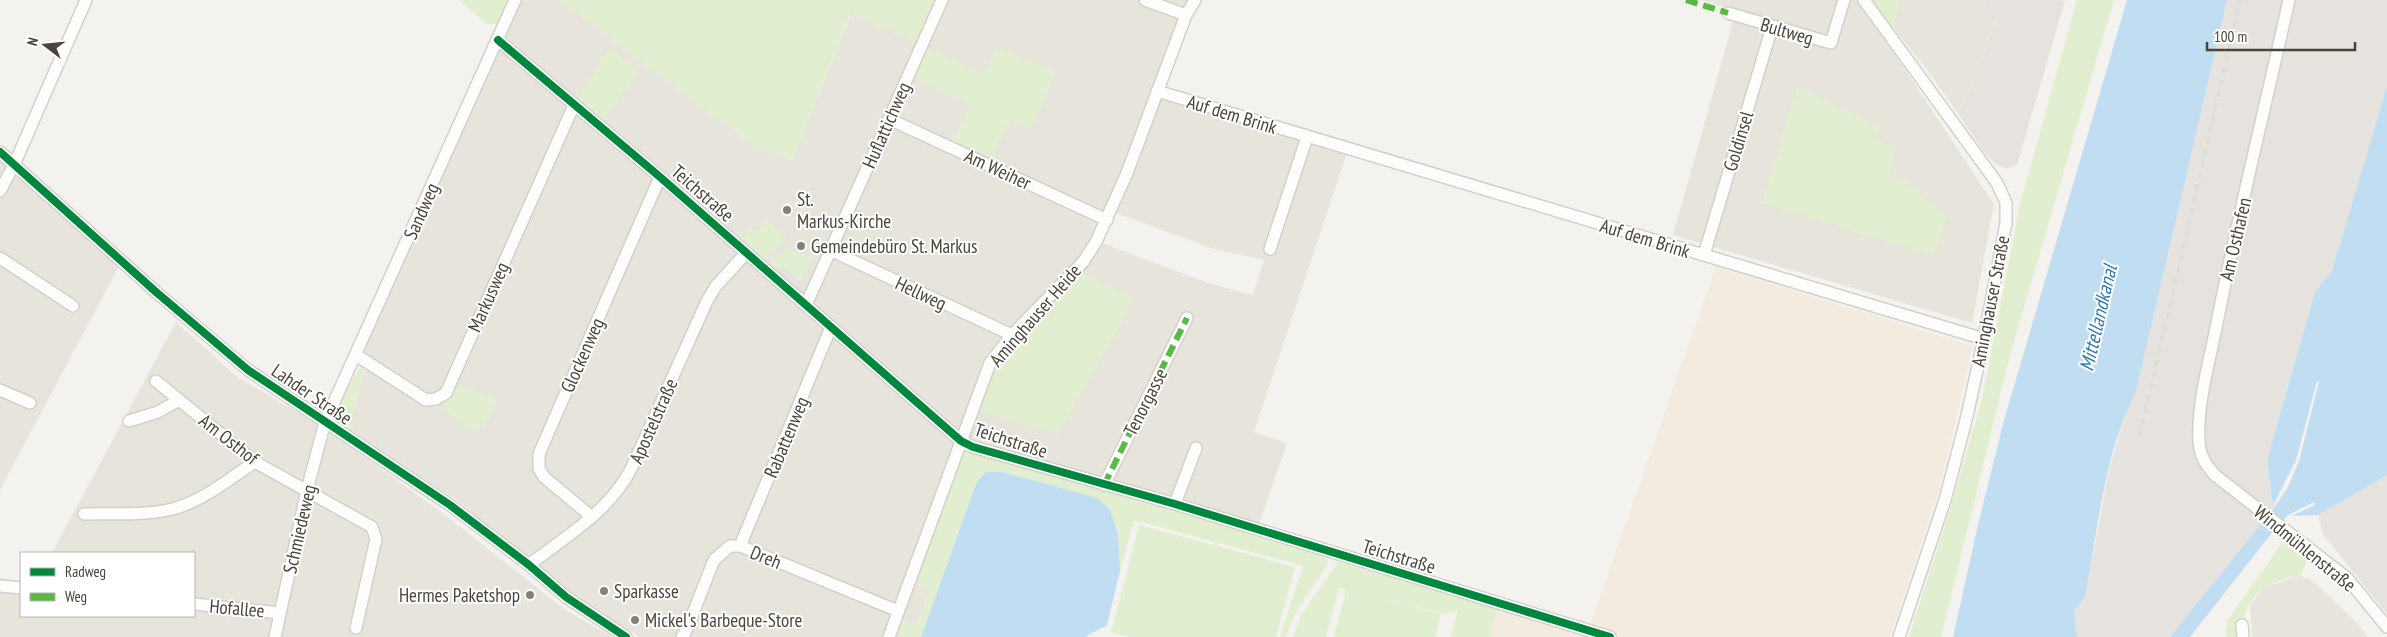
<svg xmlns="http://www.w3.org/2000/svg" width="2387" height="637" font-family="'PT Sans Narrow',sans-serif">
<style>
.residential{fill:#e7e4dc;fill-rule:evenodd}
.commercial{fill:#f3ebdf}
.industrial{fill:#e6e2de}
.green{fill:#e1eecf}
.parking{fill:#e6e3df}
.water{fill:#c0ddf1}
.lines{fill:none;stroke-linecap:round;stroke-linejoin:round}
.minor-casing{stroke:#d2d0cb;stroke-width:14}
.minor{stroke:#fdfdfc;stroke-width:11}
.rail{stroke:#dbdbda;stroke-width:3;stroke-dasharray:6 6;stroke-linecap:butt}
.quiet{stroke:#58b947;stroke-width:6;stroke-dasharray:12 6;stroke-linecap:butt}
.cycleway-casing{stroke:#fff;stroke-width:11}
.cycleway{stroke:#00873e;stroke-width:8}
.poi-dot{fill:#868178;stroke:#fff;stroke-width:2}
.labels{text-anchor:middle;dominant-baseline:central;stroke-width:4;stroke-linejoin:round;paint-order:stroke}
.street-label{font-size:19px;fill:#4b4439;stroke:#fff}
.poi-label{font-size:19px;fill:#4b4439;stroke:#fff;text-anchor:start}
.water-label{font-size:20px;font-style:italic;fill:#2e7ab2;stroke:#fff}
</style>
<rect width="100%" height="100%" fill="#f4f2ee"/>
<g class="residential">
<path d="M519 0H560L750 143 792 161 851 13 915 42 934 0H1190L1153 94 1347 153 1254 432 1287 443 1258 527 967 441 905 580 930 589 916 626 892 617 885 637H640L581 602 454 498 354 436 351 419 361 382 367 370 360 367 366 342ZM997 46 1030 128 1010 119 952 145ZM1116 213 1211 248 1264 260 1253 295 1208 283 1102 243ZM1084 386 1058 433 976 410Z"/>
<path d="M1701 0H1859L1994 204 1972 323 1673 235 1736 11Z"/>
<path d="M1900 0H1986L1983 12 1996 17 1979 69 1958 113 1925 67 1893 27Z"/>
<path d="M0 158 119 266 0 490Z"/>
<path d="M176 322 237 377 328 430 445 515 564 609 612 637H0V578L21 581V616H194V553H52Z"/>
<path d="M2300 576 2309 579 2323 590 2357 623 2368 637H2252L2250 605 2265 587Z"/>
</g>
<path class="commercial" d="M1716 267 1973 346 1939 490 1890 637H1489L1500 603 1590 625Z"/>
<g class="industrial">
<path d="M1986 0H2065L2017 165 2007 169 1996 164 1984 152 1958 113 1979 69 1996 18 1983 12Z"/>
<path d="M2227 0H2387V86L2332 271 2315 292 2268 456 2267 468 2272 486V500L2277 503 2170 637H2077L2074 611 2085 597 2109 470 2126 412 2136 392Z"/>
<path d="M2387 475V614L2323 534 2318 515Z"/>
</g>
<g class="green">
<path d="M459 0H509L498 24H487Z"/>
<path d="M560 0H934L915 42 850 13 792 161 750 143Z"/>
<path d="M1871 0H1900L1892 29Z"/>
<path d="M2077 0H2114L2010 355 1941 637H1909L1946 523 1982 400 2020 204Z"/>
<path d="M924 46 984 74 997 46 1056 73 1031 129 1010 119 990 162 952 145 970 104 910 76Z"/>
<path d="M610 47 639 72 603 122 577 99Z"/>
<path d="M1797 87 1880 126 1876 140 1895 146 1888 175 1906 182 1947 217 1934 256 1762 203Z"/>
<path d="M765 221 773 224 772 228 786 235 782 243 763 262 739 241 749 230H759Z"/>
<path d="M786 248 812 257 801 282 781 265 777 269 770 263Z"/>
<path d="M1080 271 1132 297 1121 325 1058 433 975 410 1000 358Z"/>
<path d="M360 367 367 369C357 390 349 414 354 436 346 430 334 425 333 414Z"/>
<path d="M455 383 497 400 485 427 481 425 477 434 448 414 441 401Z"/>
<path d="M970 449 1315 554 1325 558 1328 561 1326 567 1294 615 1286 637H1280L1303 566 1134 520 1120 571 1118 534 1097 499 1002 472 983 473 976 484 921 637H893L899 620 916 626 930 589 914 583 961 453Z"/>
<path d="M1139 525 1295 567 1276 637H1130L1111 632Z"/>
<path d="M2289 533 2312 551 2300 576C2267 579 2238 601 2243 637H2226L2227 621Z"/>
<path d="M1338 562 1498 609 1489 637H1451L1457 611 1445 614 1368 595 1441 614 1435 637H1334L1346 590 1339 588 1326 637H1293L1301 615Z"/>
</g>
<path class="parking" d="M811 260 821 264 808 293 799 296 773 273 781 264 801 281Z"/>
<g class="water">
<path d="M2127 0H2227L2136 392C2104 453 2098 529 2085 597L2074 611 2077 637H1953L1978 525 2003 424Z"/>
<path d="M2387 86V475L2318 515 2292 516 2315 505 2314 502 2288 515 2271 534 2190 637H2170L2276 505 2288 487 2299 461 2319 382 2317 381 2296 460 2275 502 2272 500C2272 484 2266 471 2268 456L2315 292 2332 271Z"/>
<path d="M990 472H1002L1097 498 1110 510 1118 534 1120 571 1107 625 1085 637H921L976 484 984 473Z"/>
</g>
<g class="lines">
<g class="minor-casing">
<g id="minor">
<path d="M1145 0 1186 15"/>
<path d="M1864 0 1997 183 2006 203V223L1984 339 1966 420 1945 500 1899 637"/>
<path d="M2289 0C2265 108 2238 215 2217 323 2210 359 2197 403 2199 440 2199 455 2206 466 2216 476L2347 578 2387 627"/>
<path d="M1728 13 1831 43 1844 0"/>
<path d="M498 40 660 177 961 441 973 447 1175 504 1610 637"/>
<path d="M1157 91 1984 339"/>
<path d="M889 119 1107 220"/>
<path d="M0 152 156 292 248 370 450 505 529 565 566 597 626 637"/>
<path d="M0 191 14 165 86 0"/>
<path d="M1270 249 1307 137"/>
<path d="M830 250 1012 335"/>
<path d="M1704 255 1772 27"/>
<path d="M0 258 73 306"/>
<path d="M806 305 942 0"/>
<path d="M356 355 426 400 436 399 446 393 574 105"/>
<path d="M156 381 255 462 372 527 376 539 356 628"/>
<path d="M0 390 30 403"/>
<path d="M129 421 158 412 179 400"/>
<path d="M1104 485 1187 318"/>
<path d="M1175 504 1196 448"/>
<path d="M84 514C113 513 145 516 172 509 202 502 230 478 255 462"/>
<path d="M592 517 544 477 539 469V454L660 177"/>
<path d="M740 546 831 327"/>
<path d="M529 565C566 536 609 512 631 469L707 301 716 286 746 253"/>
<path d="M0 586 21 588"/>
<path d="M194 604 280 613"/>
<path d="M2242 625 2243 637"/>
<path d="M275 637 307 490 325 422 515 0"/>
<path d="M682 637 686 631 714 560 730 546H740L898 611"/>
<path d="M889 637 990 363 1012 335 1083 262 1096 242 1127 173 1186 15 1195 0"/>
</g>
</g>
<use href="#minor" class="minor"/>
<path class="rail" d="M2140 436 2240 0"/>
<g class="quiet">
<path d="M1686 0 1728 13"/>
<path d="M1104 485 1187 318"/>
</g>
<g class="cycleway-casing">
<g id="cycleway">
<path d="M498 40 660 177 961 441 973 447 1175 504 1610 637"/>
<path d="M0 152 156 292 248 370 450 505 529 565 566 597 626 637"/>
</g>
</g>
<use href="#cycleway" class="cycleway"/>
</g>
<g class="poi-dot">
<circle cx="787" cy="210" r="5"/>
<circle cx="801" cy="246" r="5"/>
<circle cx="604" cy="591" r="5"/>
<circle cx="530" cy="595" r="5"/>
<circle cx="635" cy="620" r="5"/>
</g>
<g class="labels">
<g class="street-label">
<text transform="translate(1787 31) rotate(16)">Bultweg</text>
<text transform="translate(1232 114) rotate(17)">Auf dem Brink</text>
<text transform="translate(886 125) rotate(-66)">Huflattichweg</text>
<text transform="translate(1738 141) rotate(-73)">Goldinsel</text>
<text transform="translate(998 169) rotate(25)">Am Weiher</text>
<text transform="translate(703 193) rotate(41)">Teichstraße</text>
<text transform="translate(421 211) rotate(-66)">Sandweg</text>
<text transform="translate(1645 238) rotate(17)">Auf dem Brink</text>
<text transform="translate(2235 239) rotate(-77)">Am Osthafen</text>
<text transform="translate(921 293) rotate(25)">Hellweg</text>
<text transform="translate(488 297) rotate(-66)">Markusweg</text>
<text transform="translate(1990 301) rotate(-79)">Aminghauser Straße</text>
<text transform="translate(1035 315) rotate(-49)">Aminghauser Heide</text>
<text transform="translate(582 355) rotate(-66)">Glockenweg</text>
<text transform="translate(312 394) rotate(34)">Lahder Straße</text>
<text transform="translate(1145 402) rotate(-63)">Tenorgasse</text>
<text transform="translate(653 421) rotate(-66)">Apostelstraße</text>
<text transform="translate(786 437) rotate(-67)">Rabattenweg</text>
<text transform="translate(229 439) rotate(38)">Am Osthof</text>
<text transform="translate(1011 440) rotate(18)">Teichstraße</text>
<text transform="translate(299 529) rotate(-77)">Schmiedeweg</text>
<text transform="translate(2305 548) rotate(39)">Windmühlenstraße</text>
<text transform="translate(1399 556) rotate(17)">Teichstraße</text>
<text transform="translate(766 557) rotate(22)">Dreh</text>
<text transform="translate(237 608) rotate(5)">Hofallee</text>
</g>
<g class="poi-label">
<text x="797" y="199">St.<tspan x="797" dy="22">Markus-Kirche</tspan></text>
<text x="811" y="246">Gemeindebüro St. Markus</text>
<text x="614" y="591">Sparkasse</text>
<text x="520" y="595" text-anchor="end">Hermes Paketshop</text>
<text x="645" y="620">Mickel's Barbeque-Store</text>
</g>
<g class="water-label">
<text transform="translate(2098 318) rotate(-77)">Mittellandkanal</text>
</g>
</g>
<rect x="20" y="552" width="175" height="65" fill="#ffffff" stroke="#b7b4b0"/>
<rect x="30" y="568" width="25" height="8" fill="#00873e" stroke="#b7b4b0"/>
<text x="65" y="577" font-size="15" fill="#4b4439">Radweg</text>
<rect x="30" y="593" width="25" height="8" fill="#58b947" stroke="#b7b4b0"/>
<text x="65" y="602" font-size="15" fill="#4b4439">Weg</text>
<g transform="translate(45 45) rotate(286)" stroke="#ffffff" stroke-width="4" paint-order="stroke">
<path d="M0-4L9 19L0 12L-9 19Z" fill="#4b4439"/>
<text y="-8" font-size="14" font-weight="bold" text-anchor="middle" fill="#4b4439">N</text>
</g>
<path d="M2207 42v8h148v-8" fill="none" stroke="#4b4439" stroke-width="2.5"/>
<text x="2214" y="42" font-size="15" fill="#4b4439" stroke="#ffffff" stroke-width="4" paint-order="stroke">100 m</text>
</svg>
